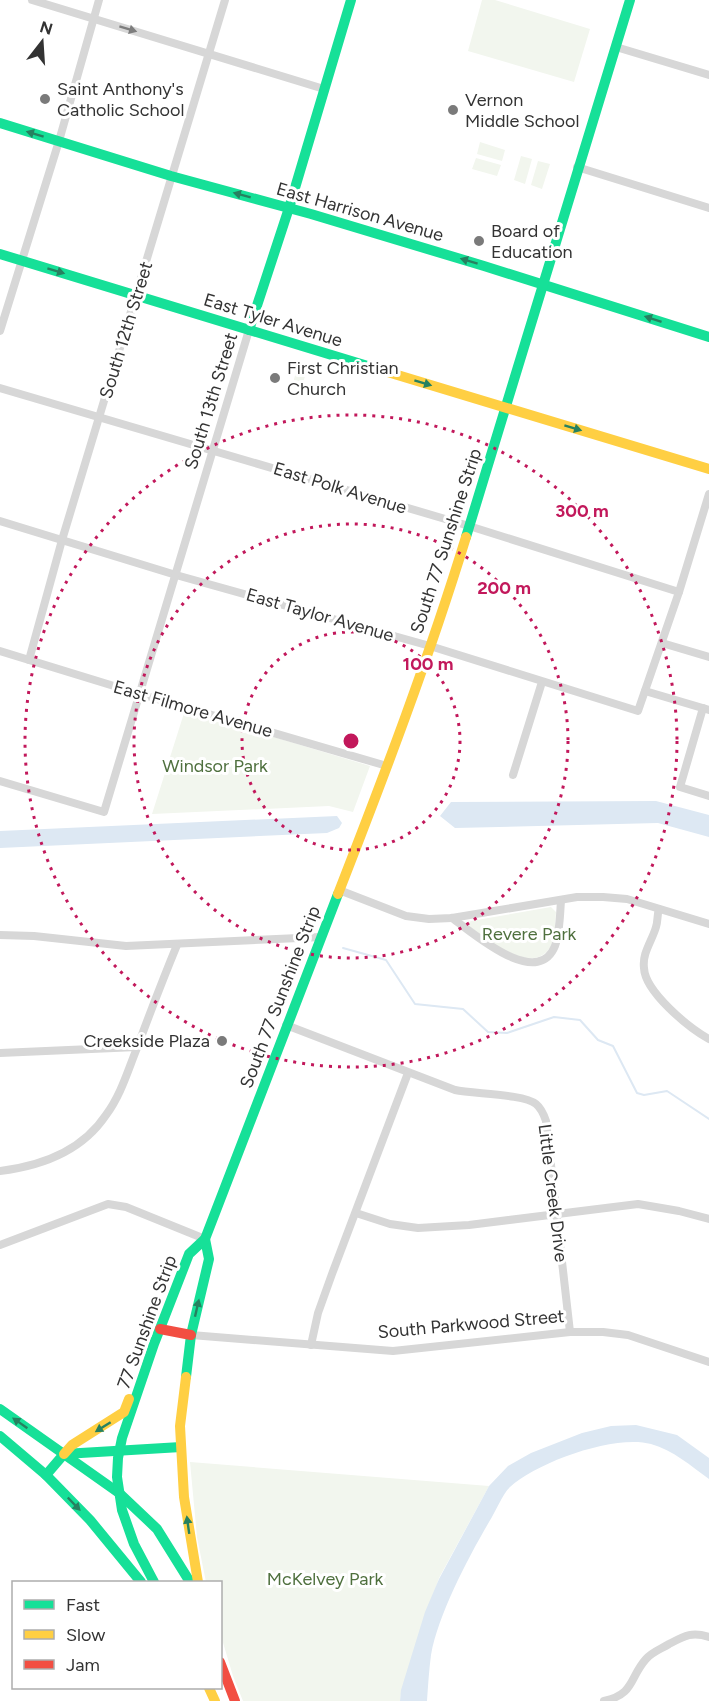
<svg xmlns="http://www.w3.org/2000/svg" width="709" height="1701" font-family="Figtree,sans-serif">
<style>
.green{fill:#f2f6ee}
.water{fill:#dde8f3}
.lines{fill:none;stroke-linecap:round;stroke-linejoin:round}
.stream{stroke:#dde8f3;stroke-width:2}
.street{stroke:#d7d7d7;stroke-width:8}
.fast{stroke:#16e098;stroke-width:10}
.slow{stroke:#ffcf43;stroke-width:10}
.jam{stroke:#f24e42;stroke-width:10}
.oneway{fill:#7d7d7d}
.oneway2{fill:#268160}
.ring{fill:none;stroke:#c2185b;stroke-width:3;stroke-dasharray:3 6}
.poi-dot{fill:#7a7a7a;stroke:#fff;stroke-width:2}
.labels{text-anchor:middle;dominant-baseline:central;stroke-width:6;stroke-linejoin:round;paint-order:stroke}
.poi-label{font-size:18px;fill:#333;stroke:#fff;text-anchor:start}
.street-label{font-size:18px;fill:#333;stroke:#fff}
.park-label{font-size:18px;fill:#4f703e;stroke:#fff}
.centre{fill:#c2185b;stroke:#fff;stroke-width:3}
.ring-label{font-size:18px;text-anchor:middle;font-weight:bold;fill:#c2185b;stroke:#fff;stroke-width:6;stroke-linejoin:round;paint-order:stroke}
</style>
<rect width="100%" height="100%" fill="#fff"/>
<g class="green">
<path d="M482 0H495L590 29 574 82 468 51Z"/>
<path d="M480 142 505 150 502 161 477 154Z"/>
<path d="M521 156 532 159 525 184 514 180Z"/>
<path d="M476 158 501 165 497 176 472 169Z"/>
<path d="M538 161 550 164 542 189 531 185Z"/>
<path d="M297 368 307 370 302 386 293 383Z"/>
<path d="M185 710 370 766 353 812 329 806 152 814Z"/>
<path d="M551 907 556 912C555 923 556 939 549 949 530 975 487 939 470 927L468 923 471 921Z"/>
<path d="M190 1462 489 1486 439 1578 401 1693 400 1701H243L233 1676 221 1636 220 1582H206L197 1537Z"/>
</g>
<g class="water">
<path d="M656 801 709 815V837L658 823 455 828 440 816 451 802Z"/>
<path d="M337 816 342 823 339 828 327 833 0 848V831Z"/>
<path d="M636 1425 677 1435 709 1458V1479C691 1466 673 1450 651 1444 615 1434 537 1462 510 1487 502 1495 496 1511 489 1522 468 1558 438 1615 431 1655 429 1670 428 1686 427 1701H400L401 1690 425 1612 439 1579 489 1486 508 1466 531 1453 582 1433 611 1426Z"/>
</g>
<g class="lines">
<path class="stream" d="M343 948 386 960 415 1004 463 1009 488 1032 507 1033 554 1017 580 1020 598 1040 613 1046 637 1093 644 1095 667 1091 709 1119"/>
<g class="street">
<path d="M32 0 324 89"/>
<path d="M616 47 709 75"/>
<path d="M577 167 709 208"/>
<path d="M0 331 59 141 99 0"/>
<path d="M0 388 469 526 679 592"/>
<path d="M0 521 176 575 430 646 638 711 679 592 709 494"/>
<path d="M662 643 709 657"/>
<path d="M0 651 140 694 387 766"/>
<path d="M29 660 62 540 225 0"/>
<path d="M645 691 709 710"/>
<path d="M703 708 680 787 709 796"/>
<path d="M513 775 542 682"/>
<path d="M0 781 104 812 249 330"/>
<path d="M339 890 406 916 429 919 452 918 577 897H603L627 899 709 924"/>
<path d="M659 909C657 915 658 921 656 927 652 941 642 953 644 968 645 992 689 1028 709 1039"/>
<path d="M452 918C472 932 537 990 555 946 560 932 560 914 561 900"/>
<path d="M0 935 34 936 126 946 321 937"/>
<path d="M286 1025 455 1090C474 1094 524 1094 536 1104 541 1108 544 1115 546 1121L570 1332"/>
<path d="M0 1053 137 1047"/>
<path d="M0 1171C41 1166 82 1151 106 1115 121 1095 128 1070 137 1048 150 1013 163 979 177 945"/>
<path d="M356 1213 390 1224 418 1228 469 1225 638 1204 679 1211 709 1219"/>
<path d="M0 1245 108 1204 126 1207 205 1239"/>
<path d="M191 1335 393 1351 570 1332H603L628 1335 709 1362"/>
<path d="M311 1345 318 1313 332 1274 408 1073"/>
<path d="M604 1701C635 1694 629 1678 646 1659 652 1652 661 1649 669 1644 684 1636 692 1631 709 1637"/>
</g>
<g class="fast">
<path d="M0 123 171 176 311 214 484 266 709 337"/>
<path d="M0 254 371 367"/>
<path d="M249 330 289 208 351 0"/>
<path d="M466 537 630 0"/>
<path d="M186 1377 191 1335 209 1259 205 1239"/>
<path d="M0 1409 119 1493 157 1529 190 1582"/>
<path d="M0 1436 46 1475 90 1520 141 1582"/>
<path d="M64 1454 181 1447"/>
<path d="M46 1475 64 1454"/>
<path d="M154 1582 134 1544 122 1510 117 1477 118 1458 122 1438 154 1344 189 1254 205 1239 338 894"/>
</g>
<g class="slow">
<path d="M371 367 709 469"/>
<path d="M338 894C384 776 429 658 466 537"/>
<path d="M186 1377 180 1426 184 1497 198 1582"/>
<path d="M64 1454 72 1445 124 1412 129 1399"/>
<path d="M209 1688 215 1701"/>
</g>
<g class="jam">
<path d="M160 1329 191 1335"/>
<path d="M220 1662 235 1701"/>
</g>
</g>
<defs><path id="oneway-solid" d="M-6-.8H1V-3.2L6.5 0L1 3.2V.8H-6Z" transform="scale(1.5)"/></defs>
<use class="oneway" href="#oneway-solid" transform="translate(128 29) rotate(17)"/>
<g class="oneway2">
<use href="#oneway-solid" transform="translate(35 134) rotate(-163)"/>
<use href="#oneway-solid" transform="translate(242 195) rotate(-165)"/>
<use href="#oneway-solid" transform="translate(469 261) rotate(-163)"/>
<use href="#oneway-solid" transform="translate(56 271) rotate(17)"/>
<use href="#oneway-solid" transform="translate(653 319) rotate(-162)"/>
<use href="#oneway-solid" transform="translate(423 383) rotate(17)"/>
<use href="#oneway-solid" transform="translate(573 428) rotate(17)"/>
<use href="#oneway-solid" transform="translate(197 1308) rotate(-77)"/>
<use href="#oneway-solid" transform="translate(20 1423) rotate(-145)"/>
<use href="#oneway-solid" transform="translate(103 1427) rotate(148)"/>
<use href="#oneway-solid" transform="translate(74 1504) rotate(46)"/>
<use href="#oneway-solid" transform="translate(188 1525) rotate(-98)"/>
</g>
<g class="ring">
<circle cx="351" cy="741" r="109"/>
<circle cx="351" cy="741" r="217"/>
<circle cx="351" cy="741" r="326"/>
</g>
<g class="poi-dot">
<circle cx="45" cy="99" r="6"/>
<circle cx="453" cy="110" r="6"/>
<circle cx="479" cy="241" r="6"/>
<circle cx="275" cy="378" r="6"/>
<circle cx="222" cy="1041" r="6"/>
</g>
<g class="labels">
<g class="poi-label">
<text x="57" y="89">Saint Anthony's<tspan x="57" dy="21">Catholic School</tspan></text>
<text x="465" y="100">Vernon<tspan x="465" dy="21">Middle School</tspan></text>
<text x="491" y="231">Board of<tspan x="491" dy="21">Education</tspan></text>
<text x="287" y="368">First Christian<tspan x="287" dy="21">Church</tspan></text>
<text x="210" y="1041" text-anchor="end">Creekside Plaza</text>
</g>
<g class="street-label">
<text transform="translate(360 212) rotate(16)">East Harrison Avenue</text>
<text transform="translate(273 320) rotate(17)">East Tyler Avenue</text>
<text transform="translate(126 330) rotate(-73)">South 12th Street</text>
<text transform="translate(211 401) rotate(-73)">South 13th Street</text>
<text transform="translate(340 488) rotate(17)">East Polk Avenue</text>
<text transform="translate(446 541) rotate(-72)">South 77 Sunshine Strip</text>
<text transform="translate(320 615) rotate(16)">East Taylor Avenue</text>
<text transform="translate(193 709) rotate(16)">East Filmore Avenue</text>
<text transform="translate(280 997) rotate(-69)">South 77 Sunshine Strip</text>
<text transform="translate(553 1193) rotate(83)">Little Creek Drive</text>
<text transform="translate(147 1322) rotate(-70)">77 Sunshine Strip</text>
<text transform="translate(471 1324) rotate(-5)">South Parkwood Street</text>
</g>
<g class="park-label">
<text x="215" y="766">Windsor Park</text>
<text x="529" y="934">Revere Park</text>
<text x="325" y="1579">McKelvey Park</text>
</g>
</g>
<circle cx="351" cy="741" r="9" class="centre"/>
<g class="ring-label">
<text x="582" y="517">300 m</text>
<text x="504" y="594">200 m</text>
<text x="428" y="670">100 m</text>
</g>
<rect x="12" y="1581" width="210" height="108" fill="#ffffff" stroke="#adadad" stroke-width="1.5"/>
<rect x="24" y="1600" width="30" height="9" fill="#16e098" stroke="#adadad" stroke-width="1.5"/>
<text x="66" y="1611" font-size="18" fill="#333333">Fast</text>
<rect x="24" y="1630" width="30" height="9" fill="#ffcf43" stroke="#adadad" stroke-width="1.5"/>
<text x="66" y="1641" font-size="18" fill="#333333">Slow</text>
<rect x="24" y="1660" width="30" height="9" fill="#f24e42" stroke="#adadad" stroke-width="1.5"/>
<text x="66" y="1671" font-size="18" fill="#333333">Jam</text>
<g transform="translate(42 42) rotate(17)" stroke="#ffffff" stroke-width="4.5" paint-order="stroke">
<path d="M0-4.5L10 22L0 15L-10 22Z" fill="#333333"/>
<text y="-9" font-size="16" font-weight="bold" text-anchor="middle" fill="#333333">N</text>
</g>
</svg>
